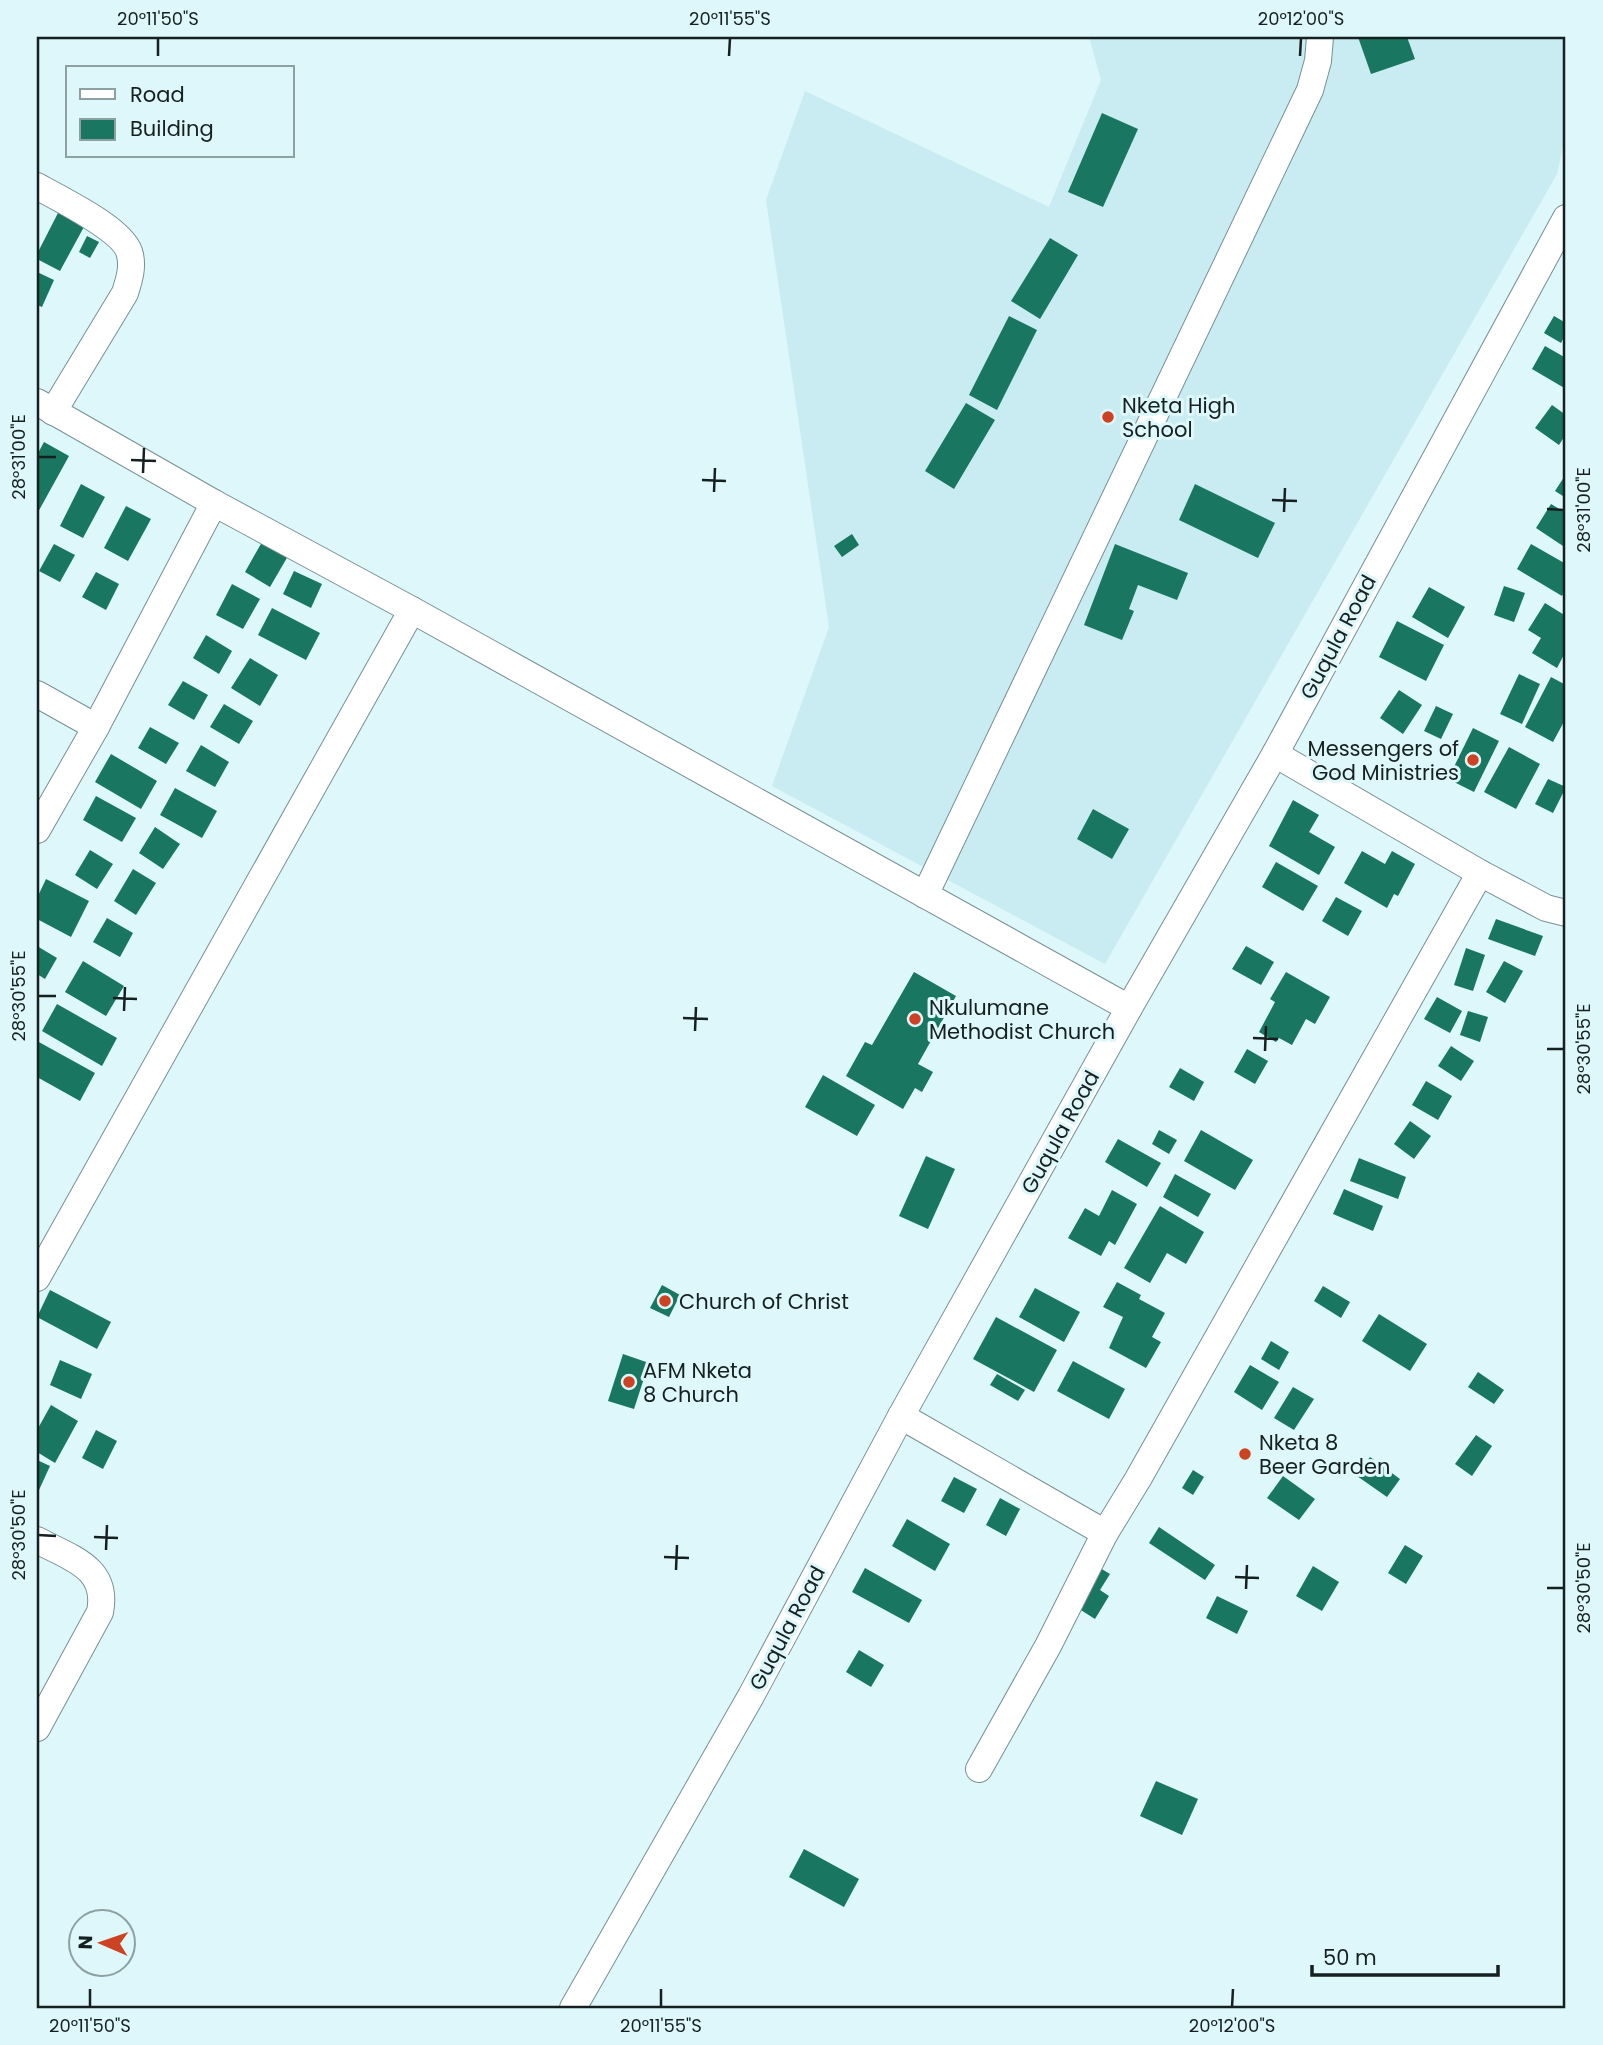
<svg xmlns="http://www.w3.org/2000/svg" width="1603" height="2045" font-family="Poppins,sans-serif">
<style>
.built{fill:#c8ecf1}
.building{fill:#197761}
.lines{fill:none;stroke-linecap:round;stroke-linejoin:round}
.minor-casing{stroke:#789094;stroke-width:28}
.minor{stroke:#fff;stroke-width:26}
.ticks{fill:none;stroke:#162021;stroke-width:2.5}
.poi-dot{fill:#cc4222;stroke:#ddf7fa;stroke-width:2.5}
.labels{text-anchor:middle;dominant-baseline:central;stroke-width:6;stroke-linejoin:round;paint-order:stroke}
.poi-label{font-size:21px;fill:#162021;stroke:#ddf7fa;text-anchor:start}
.street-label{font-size:21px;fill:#162021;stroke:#ddf7fa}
.neatline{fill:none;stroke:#162021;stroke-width:2.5}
.ticks-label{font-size:18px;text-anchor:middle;fill:#162021}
</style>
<rect width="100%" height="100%" fill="#ddf7fa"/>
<path class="built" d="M1089 37H1566V134L1557 174 1105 964 772 786 829 627 766 200 805 91 1049 207 1101 80Z"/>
<g class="building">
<path d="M1358 37H1407L1415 59 1371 74Z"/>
<path d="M1102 113 1138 129 1103 207 1068 192Z"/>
<path d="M59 211 85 225 60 271 37 259V254Z"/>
<path d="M87 236 99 242 90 258 79 252Z"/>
<path d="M1050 238 1078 255 1040 319 1011 301Z"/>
<path d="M37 272 54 280 42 307 37 305Z"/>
<path d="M1009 316 1037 330 997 410 969 395Z"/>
<path d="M1554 316 1566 323V341L1563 339 1561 343 1544 333Z"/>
<path d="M1545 346 1566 358V389L1532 369Z"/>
<path d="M966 403 995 420 954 489 925 471Z"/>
<path d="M1552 405 1566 415V434L1559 445 1535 428Z"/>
<path d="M44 442 69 456 37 514V455Z"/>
<path d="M1566 474V498L1555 491Z"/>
<path d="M81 484 105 497 83 538 60 526Z"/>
<path d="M1195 484 1275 523 1258 558 1179 520Z"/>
<path d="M1551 504 1566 513V548L1536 528Z"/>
<path d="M126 506 151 519 128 561 104 548Z"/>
<path d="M852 534 859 545 842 557 834 546Z"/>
<path d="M262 542 288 556 270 587 245 572Z"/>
<path d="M54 544 75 555 60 582 39 571Z"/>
<path d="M1115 544 1188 573 1177 600 1138 585 1129 609 1134 611 1122 640 1084 625Z"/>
<path d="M1531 544 1566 564V588L1562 596 1517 569Z"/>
<path d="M294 571 322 584 311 608 283 594Z"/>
<path d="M96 572 119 584 106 610 82 597Z"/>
<path d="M232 584 260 599 243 629 216 615Z"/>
<path d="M1504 586 1525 593 1514 622 1494 615Z"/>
<path d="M1429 587 1465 607 1448 638 1412 617Z"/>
<path d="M1545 603 1566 616V651L1557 668 1532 653 1541 638 1528 630Z"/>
<path d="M272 608 320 633 306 660 258 635Z"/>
<path d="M1397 621 1444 645 1426 681 1379 657Z"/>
<path d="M206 635 232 651 219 674 193 658Z"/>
<path d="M250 658 278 675 260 706 231 688Z"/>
<path d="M1519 674 1540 684 1522 724 1500 714Z"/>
<path d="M1551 677 1566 685V718L1553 742 1525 727Z"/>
<path d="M183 681 208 695 194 720 168 705Z"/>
<path d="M1399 690 1422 705 1403 734 1380 718Z"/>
<path d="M224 704 253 721 239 744 210 727Z"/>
<path d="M1436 706 1453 714 1441 739 1424 731Z"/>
<path d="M150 727 179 743 166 764 138 748Z"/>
<path d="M1473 728 1499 741 1474 792 1448 779Z"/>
<path d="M201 745 229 762 215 787 186 771Z"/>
<path d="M1509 747 1540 764 1516 809 1484 792Z"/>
<path d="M111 754 157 781 141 809 95 782Z"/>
<path d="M1548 779 1566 787 1553 813 1535 804Z"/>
<path d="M175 788 217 811 202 838 160 815Z"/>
<path d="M96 796 136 818 122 842 83 820Z"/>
<path d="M1293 800 1319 815 1309 832 1335 847 1319 875 1269 846Z"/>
<path d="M1093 809 1129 829 1112 859 1077 839Z"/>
<path d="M155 827 180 844 163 869 139 853Z"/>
<path d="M90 850 113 864 97 889 75 875Z"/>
<path d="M1362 851 1385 864 1392 851 1415 864 1398 896 1394 894 1387 908 1344 883Z"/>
<path d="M1276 862 1318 886 1303 911 1262 887Z"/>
<path d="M133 869 156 883 136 915 114 901Z"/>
<path d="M46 879 89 901 71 937 37 919V898Z"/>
<path d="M1336 897 1362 911 1348 936 1322 921Z"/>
<path d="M107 918 133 933 120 957 93 942Z"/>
<path d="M1496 919 1543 936 1535 956 1488 939Z"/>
<path d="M37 946 57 958 45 979 37 974Z"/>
<path d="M1246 946 1274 962 1261 985 1232 969Z"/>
<path d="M1466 948 1485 955 1473 991 1454 985Z"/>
<path d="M83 961 124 986 106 1016 65 992Z"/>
<path d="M1504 961 1523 971 1505 1003 1486 992Z"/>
<path d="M914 972 956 996 918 1064 933 1072 922 1092 915 1088 903 1109 846 1076 865 1042 872 1045Z"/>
<path d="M1286 972 1330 997 1315 1024 1306 1019 1292 1045 1279 1038 1276 1042 1259 1032 1275 1002 1270 999Z"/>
<path d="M1437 997 1462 1011 1450 1033 1424 1019Z"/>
<path d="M57 1004 117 1038 102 1066 42 1031Z"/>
<path d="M1468 1011 1488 1017 1480 1042 1460 1035Z"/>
<path d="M37 1041 95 1073 80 1101 37 1077Z"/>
<path d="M1451 1046 1474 1061 1461 1081 1438 1066Z"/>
<path d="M1247 1049 1268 1061 1255 1084 1234 1072Z"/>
<path d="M1180 1068 1204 1082 1194 1101 1169 1087Z"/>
<path d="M823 1075 875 1105 857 1136 805 1107Z"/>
<path d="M1426 1081 1452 1096 1438 1120 1412 1105Z"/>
<path d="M1410 1121 1431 1136 1414 1159 1394 1144Z"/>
<path d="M1159 1130 1177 1140 1169 1154 1152 1144Z"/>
<path d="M1201 1130 1253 1160 1235 1190 1184 1161Z"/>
<path d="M1118 1139 1161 1163 1147 1187 1105 1162Z"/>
<path d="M926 1156 955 1169 928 1229 899 1216Z"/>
<path d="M1359 1158 1406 1177 1398 1199 1350 1181Z"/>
<path d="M1175 1174 1211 1194 1198 1217 1163 1197Z"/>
<path d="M1344 1189 1383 1206 1373 1231 1333 1214Z"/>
<path d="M1112 1190 1137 1204 1115 1245 1109 1241 1101 1256 1068 1238 1085 1208 1099 1216Z"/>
<path d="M1160 1206 1204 1232 1186 1264 1167 1253 1150 1283 1124 1268Z"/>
<path d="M1117 1282 1141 1295 1139 1299 1165 1313 1152 1337 1161 1342 1146 1368 1109 1348 1123 1317 1103 1307Z"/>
<path d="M662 1285 680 1295 669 1317 650 1308Z"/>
<path d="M1323 1286 1350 1302 1341 1318 1314 1301Z"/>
<path d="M1035 1288 1080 1312 1064 1342 1019 1317Z"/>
<path d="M50 1290 111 1322 97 1349 37 1317Z"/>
<path d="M1379 1314 1427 1344 1410 1371 1362 1341Z"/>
<path d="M996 1317 1057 1350 1034 1392 973 1359Z"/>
<path d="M1271 1341 1289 1352 1279 1370 1261 1359Z"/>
<path d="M623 1354 649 1363 634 1409 608 1401Z"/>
<path d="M60 1360 92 1374 81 1399 50 1385Z"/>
<path d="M1073 1361 1125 1389 1109 1419 1057 1391Z"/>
<path d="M1250 1365 1279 1382 1262 1410 1234 1392Z"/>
<path d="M1478 1372 1504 1390 1494 1404 1468 1387Z"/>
<path d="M997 1374 1025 1390 1018 1401 990 1385Z"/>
<path d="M1293 1387 1314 1399 1294 1430 1274 1418Z"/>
<path d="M51 1405 78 1421 55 1463 37 1452V1430Z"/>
<path d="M96 1430 117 1441 103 1469 82 1458Z"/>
<path d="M1476 1435 1492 1446 1472 1476 1455 1464Z"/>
<path d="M1370 1457 1400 1479 1387 1497 1357 1476Z"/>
<path d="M37 1460 50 1466 39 1490 37 1489Z"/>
<path d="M1193 1470 1204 1477 1193 1495 1182 1488Z"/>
<path d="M1283 1476 1315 1499 1299 1520 1267 1498Z"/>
<path d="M954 1477 977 1489 964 1513 941 1501Z"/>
<path d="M1000 1498 1020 1509 1006 1536 986 1525Z"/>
<path d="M907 1519 950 1544 935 1571 892 1546Z"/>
<path d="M1159 1527 1215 1565 1205 1580 1149 1543Z"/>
<path d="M1405 1545 1423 1556 1406 1584 1388 1573Z"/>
<path d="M1313 1566 1339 1582 1322 1611 1296 1596Z"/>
<path d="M865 1568 922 1600 909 1623 852 1592Z"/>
<path d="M1100 1568 1110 1574 1100 1590 1109 1596 1095 1619 1076 1607Z"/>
<path d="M1217 1596 1248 1611 1237 1634 1206 1618Z"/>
<path d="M859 1650 884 1665 871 1687 846 1672Z"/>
<path d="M1156 1781 1198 1799 1182 1835 1140 1816Z"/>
<path d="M804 1849 859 1879 844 1907 789 1877Z"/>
</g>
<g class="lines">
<g class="minor-casing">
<g id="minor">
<path d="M37 186C59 199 126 230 130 255 133 268 129 280 125 293L53 412"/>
<path d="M37 402 214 503 412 610 1129 1008"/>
<path d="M37 694 96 727"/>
<path d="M1275 754 1480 873 1546 908 1566 913"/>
<path d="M37 830 96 727 214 503"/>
<path d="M925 895 1310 90 1318 61 1320 37"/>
<path d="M37 1278 412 610"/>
<path d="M901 1416 1105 1533 1138 1479 1480 873"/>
<path d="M37 1540C70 1558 109 1567 100 1612L37 1728"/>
<path d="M979 1769 1048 1646 1105 1533"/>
<path d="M573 2008 751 1696 901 1416 1129 1008 1275 754 1566 218"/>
</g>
</g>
<use href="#minor" class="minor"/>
</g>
<path class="ticks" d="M158 56V38M729 56 730 38M1300 56 1301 38M38 457H56M131 460 156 461M143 473 144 448M702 480 726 481M714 492 715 468M1272 500 1297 501M1547 509 1564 510M1284 512 1285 488M38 996H56M113 998 137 999M124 1011 125 987M683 1018 708 1019M695 1031 696 1007M1253 1038 1278 1039M1547 1049H1564M1265 1051 1266 1026M38 1535 56 1536M94 1537 118 1538M106 1550 107 1525M664 1557 689 1558M676 1570 677 1545M1235 1577 1259 1578M1547 1588H1564M1246 1589 1247 1565M90 2007V1989M661 2007V1989M1232 2007 1233 1989"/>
<g class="poi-dot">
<circle cx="1108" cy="417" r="7"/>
<circle cx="1473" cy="760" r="7"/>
<circle cx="915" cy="1019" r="7"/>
<circle cx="665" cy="1301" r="7"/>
<circle cx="629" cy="1382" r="7"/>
<circle cx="1245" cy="1454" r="7"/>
</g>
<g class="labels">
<g class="poi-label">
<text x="1122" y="405">Nketa High<tspan x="1122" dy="24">School</tspan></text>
<text x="1459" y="748" text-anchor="end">Messengers of<tspan x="1459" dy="24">God Ministries</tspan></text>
<text x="929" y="1007">Nkulumane<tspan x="929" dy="24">Methodist Church</tspan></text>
<text x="679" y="1301">Church of Christ</text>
<text x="643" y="1370">AFM Nketa<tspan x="643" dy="24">8 Church</tspan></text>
<text x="1259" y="1442">Nketa 8<tspan x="1259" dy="24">Beer Garden</tspan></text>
</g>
<g class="street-label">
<text transform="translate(1338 637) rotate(-62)">Guqula Road</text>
<text transform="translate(1060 1132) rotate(-61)">Guqula Road</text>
<text transform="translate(787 1628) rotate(-62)">Guqula Road</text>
</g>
</g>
<rect width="1603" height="2045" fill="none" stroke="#ddf7fa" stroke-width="77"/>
<rect x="66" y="66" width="228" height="91" fill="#ddf7fa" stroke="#8da1a3" stroke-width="2"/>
<rect x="80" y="89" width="35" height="10" fill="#ffffff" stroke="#8da1a3" stroke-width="2"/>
<text x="130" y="102" font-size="21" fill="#162021">Road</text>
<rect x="80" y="119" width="35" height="21" fill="#197761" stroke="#8da1a3" stroke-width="2"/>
<text x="130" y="136" font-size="21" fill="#162021">Building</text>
<g transform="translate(102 1943) rotate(272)"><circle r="33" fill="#ddf7fa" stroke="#8da1a3" stroke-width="2"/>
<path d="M0-5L12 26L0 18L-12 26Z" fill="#cc4222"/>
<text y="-10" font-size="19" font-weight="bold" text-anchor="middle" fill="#162021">N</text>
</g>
<path d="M1312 1965v10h186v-10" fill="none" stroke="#162021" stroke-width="3.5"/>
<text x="1323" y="1965" font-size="21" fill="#162021" stroke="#ddf7fa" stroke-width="5" paint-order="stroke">50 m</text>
<rect x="38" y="38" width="1526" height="1969" class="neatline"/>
<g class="ticks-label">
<text x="158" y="25">20°11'50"S</text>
<text x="730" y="25">20°11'55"S</text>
<text x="1301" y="25">20°12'00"S</text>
<text transform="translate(19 457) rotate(-90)" y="6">28°31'00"E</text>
<text transform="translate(1584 510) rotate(-90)" y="6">28°31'00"E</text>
<text transform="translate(19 996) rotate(-90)" y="6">28°30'55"E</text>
<text transform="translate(1584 1049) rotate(-90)" y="6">28°30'55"E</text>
<text transform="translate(19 1535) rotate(-90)" y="6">28°30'50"E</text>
<text transform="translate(1584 1588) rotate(-90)" y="6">28°30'50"E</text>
<text x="90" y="2032">20°11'50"S</text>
<text x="661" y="2032">20°11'55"S</text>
<text x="1232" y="2032">20°12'00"S</text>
</g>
</svg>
